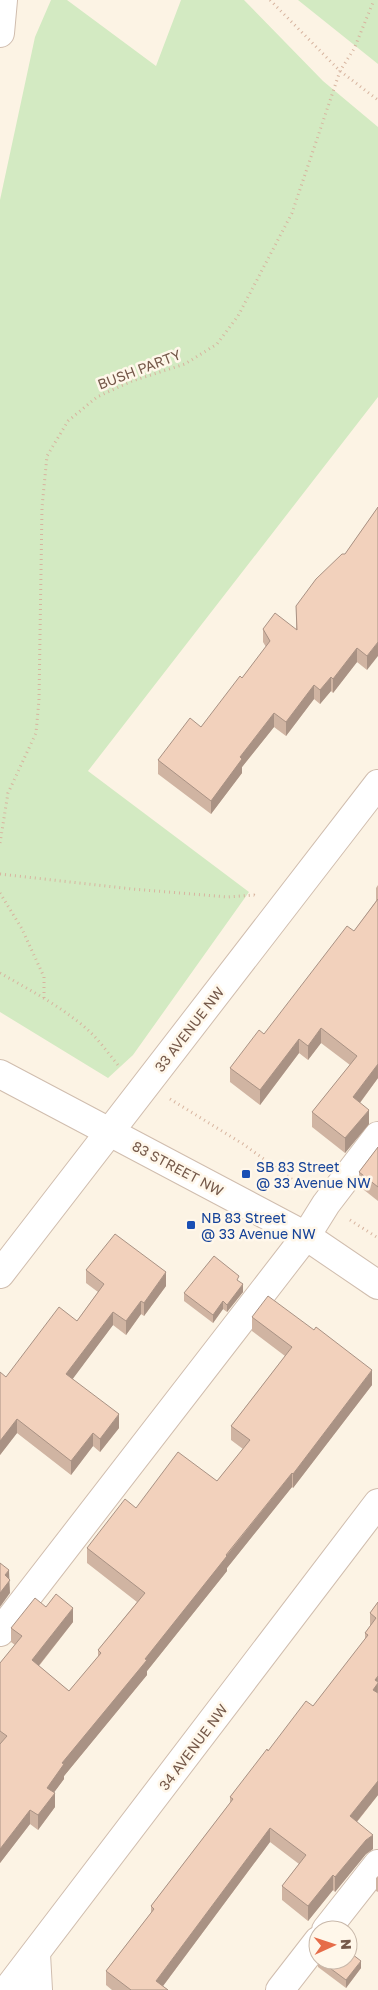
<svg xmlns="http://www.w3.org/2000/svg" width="378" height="1990" font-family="'Golos Text',sans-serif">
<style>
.green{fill:#d3eac2}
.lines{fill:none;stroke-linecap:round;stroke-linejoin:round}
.minor-casing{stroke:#d0bdae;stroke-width:30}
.path{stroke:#d7b49f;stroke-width:3;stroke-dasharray:1 4;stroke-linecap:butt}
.minor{stroke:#fff;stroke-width:28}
.wall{fill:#d0b4a2}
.shaded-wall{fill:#a99284}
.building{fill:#f2d1bc;stroke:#a99284}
.transit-dot{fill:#1a4fb4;stroke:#fff7ea;stroke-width:2}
.labels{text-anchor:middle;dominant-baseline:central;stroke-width:5;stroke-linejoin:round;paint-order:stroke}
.street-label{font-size:14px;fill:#75594a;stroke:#fff7ea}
.transit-label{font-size:14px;fill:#164399;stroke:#fff7ea;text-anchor:start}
</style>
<rect width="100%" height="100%" fill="#fcf3e4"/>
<g class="green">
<path d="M51 0H67L156 66 181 0H244L323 81 378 127V397L88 771 249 892 133 1055 108 1078 0 1012V200L35 37Z"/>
<path d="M298 0H378V64Z"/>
</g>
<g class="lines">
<g class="minor-casing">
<g id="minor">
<path d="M0 33 3 0"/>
<path d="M0 1074 306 1236 378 1285"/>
<path d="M0 1274 378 784"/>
<path d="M0 1632 306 1236 326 1204 378 1136"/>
<path d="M326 1930 378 1864"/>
<path d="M36 1954 38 1990"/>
<path d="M7 1990 378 1503"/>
<path d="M280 1990 318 1941"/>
</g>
</g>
<g class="path">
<path d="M270 0 340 71 378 100"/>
<path d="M0 843 8 793 36 733 39 700 42 507 47 456 68 421 97 397 132 381 185 364 217 344 238 316 292 213 340 71 354 49 374 0"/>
<path d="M0 874 132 889 228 897 254 895 256 896"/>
<path d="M0 893 22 929 44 977V998"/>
<path d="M0 973C30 990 62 1007 88 1030 99 1040 108 1053 118 1065"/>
<path d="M170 1099 243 1144 304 1188"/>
<path d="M350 1220 378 1238"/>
</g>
<use href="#minor" class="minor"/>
</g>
<g class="wall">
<path d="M378 507 367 670 357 662 333 693 331 691 320 704 314 699 286 736 274 727 242 767V773L211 814 158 774V760L201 727 242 678 266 647 263 642V629H296V606L345 554Z"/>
<path d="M378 885V1078L360 1103 369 1124 345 1153 312 1127V1112L350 1065 321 1043 308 1060 299 1053 260 1105 230 1082V1068L264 1034 354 931 376 901V888Z"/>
<path d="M378 1147V1201L359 1186V1172Z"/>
<path d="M86 1270 166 1286 144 1316 141 1314 126 1335 113 1325 72 1379 119 1428 100 1452 93 1446 71 1475 17 1433 0 1455V1372L6 1377 77 1321 98 1292 86 1283Z"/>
<path d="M239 1282 243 1292 227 1312 223 1309 213 1323 184 1301V1293Z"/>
<path d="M252 1317 372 1385 293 1488 292 1487 227 1568V1571L147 1671V1675L64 1776V1779L54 1792 55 1807 38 1830 30 1824 0 1863V1663L15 1645 11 1642V1628L46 1607 73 1622 39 1666 69 1691 98 1657V1650L137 1602 87 1563V1548L136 1508 217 1481 243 1449 231 1440V1426L285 1356 252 1331Z"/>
<path d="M378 1602V1795L357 1822 373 1849 366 1854 335 1892 333 1890 308 1921 282 1900V1886L299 1864 270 1842 163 1986 168 1990H112L106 1985V1971L151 1913V1906L230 1803V1797L268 1751 313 1706 365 1640V1633L370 1626V1613Z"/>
<path d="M378 1876V1892L376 1891V1878Z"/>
<path d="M318 1959V1960H348L361 1968 346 1988 318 1967Z"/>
</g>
<g class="shaded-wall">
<path d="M378 642V656L367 670V656Z"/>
<path d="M357 648V662L333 693V679Z"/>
<path d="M331 677V691L320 704V690Z"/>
<path d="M314 685V699L286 736V722Z"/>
<path d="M274 713V727L242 767V773L211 814V801L240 757Z"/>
<path d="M321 1028V1043L308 1060V1046Z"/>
<path d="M299 1039V1053L260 1105V1090Z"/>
<path d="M378 1064V1078L353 1112V1097Z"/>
<path d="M369 1110V1124L345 1153V1138Z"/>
<path d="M166 1272V1286L144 1316V1303Z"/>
<path d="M243 1284V1292L227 1312V1305Z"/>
<path d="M141 1301V1314L126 1335V1321Z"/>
<path d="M223 1301V1309L213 1323V1315Z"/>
<path d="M113 1312V1325L66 1388V1374Z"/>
<path d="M372 1370V1385L293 1488V1474Z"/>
<path d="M119 1414V1428L100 1452V1439Z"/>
<path d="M17 1419V1433L0 1455V1441Z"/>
<path d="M93 1433V1446L71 1475V1461Z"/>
<path d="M292 1473V1487L227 1568V1571L147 1671V1675L64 1776V1779L47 1802V1788L62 1763Z"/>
<path d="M9 1570 10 1593 0 1607V1593L5 1575Z"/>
<path d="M73 1608V1622L32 1674V1660Z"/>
<path d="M378 1676V1698L373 1690 375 1680Z"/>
<path d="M378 1781V1795L350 1830V1816Z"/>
<path d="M55 1793V1807L38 1830V1815Z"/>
<path d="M30 1810V1824L0 1863V1849Z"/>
<path d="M270 1828V1842L160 1990 156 1981Z"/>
<path d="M373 1835V1849L366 1854 335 1892V1877L366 1840Z"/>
<path d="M333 1875V1890L308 1921V1906Z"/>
<path d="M361 1961V1968L346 1988V1980Z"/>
</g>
<g class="building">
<path d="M378 507V642L367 656 357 648 333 679 331 677 320 690 314 685 286 722 274 713 240 757 242 759 211 801 158 760 190 718 201 727 240 676 242 678 270 641 263 629 275 613 297 630 296 606 316 579 342 554H345Z"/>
<path d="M378 899V1064L353 1097 369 1110 345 1138 312 1112 357 1056 321 1028 308 1046 299 1039 260 1090 230 1068 259 1030 264 1034 347 926 354 931Z"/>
<path d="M378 1147V1187L359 1172Z"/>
<path d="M115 1234 166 1272 144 1303 141 1301 126 1321 113 1312 66 1374 119 1414 100 1439 93 1433 71 1461 17 1419 0 1441V1372L6 1377 59 1307 77 1321 104 1284 86 1270Z"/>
<path d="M214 1256 239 1276 237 1280 243 1284 227 1305 223 1301 213 1315 184 1293Z"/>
<path d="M268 1296 314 1330 316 1327 372 1370 293 1474 292 1473 226 1555 227 1556 145 1659 147 1660 62 1763 64 1764 47 1788 55 1793 38 1815 30 1810 0 1849V1744L7 1736 0 1731V1663L22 1636 11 1628 35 1598 46 1607 56 1594 73 1608 32 1660 69 1691 101 1653 98 1650 145 1593 87 1548 125 1499 136 1508 178 1452 217 1481 250 1440 231 1426 292 1347 252 1317Z"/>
<path d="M0 1563 9 1570 5 1575 10 1580 0 1593Z"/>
<path d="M378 1602V1676L375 1680 378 1682V1683L373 1690 378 1693V1781L350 1816 373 1835 366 1840 335 1877 333 1875 308 1906 282 1886 306 1855 270 1828 156 1981 168 1990H131L106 1971 154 1909 151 1906 233 1799 230 1797 267 1749 268 1751 306 1701 313 1706 368 1635 365 1633 376 1618 370 1613Z"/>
<path d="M348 1951 361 1961 346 1980 319 1960H348Z"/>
</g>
<g class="transit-dot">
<rect x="241" y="1169" width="10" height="10" rx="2.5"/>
<rect x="186" y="1220" width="10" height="10" rx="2.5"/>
</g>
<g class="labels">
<g class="street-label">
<text transform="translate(139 369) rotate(-21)">BUSH PARTY</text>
<text transform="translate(189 1029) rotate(-52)">33 AVENUE NW</text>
<text transform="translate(178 1168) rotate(28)">83 STREET NW</text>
<text transform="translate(193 1747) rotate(-53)">34 AVENUE NW</text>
</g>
<g class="transit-label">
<text x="256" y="1166">SB 83 Street<tspan x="256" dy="16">@ 33 Avenue NW</tspan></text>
<text x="201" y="1217">NB 83 Street<tspan x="201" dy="16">@ 33 Avenue NW</tspan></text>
</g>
</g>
<g transform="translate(333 1945) rotate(87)"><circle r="24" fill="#fff7ea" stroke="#c8b8aa"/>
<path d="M0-4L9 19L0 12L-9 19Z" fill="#e66c49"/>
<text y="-8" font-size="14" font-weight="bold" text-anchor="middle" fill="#75594a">N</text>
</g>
</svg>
